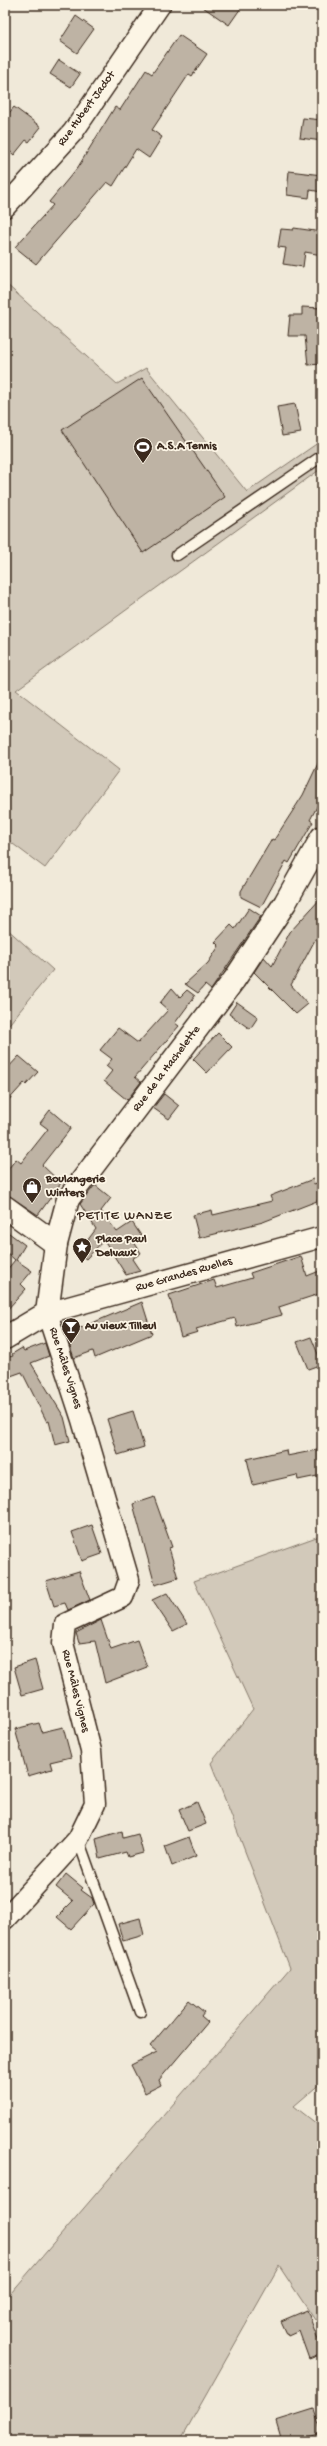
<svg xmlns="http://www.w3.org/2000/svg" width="327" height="2446" font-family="'Gochi Hand',sans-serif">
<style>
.green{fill:#d2c9ba;stroke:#867a6c}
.building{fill:#beb3a4;stroke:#3b2a1e}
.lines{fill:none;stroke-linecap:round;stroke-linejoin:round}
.service-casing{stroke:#3b2a1e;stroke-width:13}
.minor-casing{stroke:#3b2a1e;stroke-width:23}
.tertiary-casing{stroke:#3b2a1e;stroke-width:25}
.service{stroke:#fcf5e5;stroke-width:10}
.minor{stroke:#fcf5e5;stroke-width:20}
.tertiary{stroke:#fcf5e5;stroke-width:22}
.labels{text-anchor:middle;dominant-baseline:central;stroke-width:3.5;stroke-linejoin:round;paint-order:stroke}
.street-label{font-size:12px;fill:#3b2a1e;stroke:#fcf5e5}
.poi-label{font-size:12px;font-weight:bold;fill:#3b2a1e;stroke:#fcf5e5;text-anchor:start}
.neighbourhood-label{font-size:13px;letter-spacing:1px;fill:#3b2a1e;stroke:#fcf5e5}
</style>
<rect width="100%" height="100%" fill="#f0e9d9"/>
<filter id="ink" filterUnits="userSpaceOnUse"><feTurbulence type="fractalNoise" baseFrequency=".025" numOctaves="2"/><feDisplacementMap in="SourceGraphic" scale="8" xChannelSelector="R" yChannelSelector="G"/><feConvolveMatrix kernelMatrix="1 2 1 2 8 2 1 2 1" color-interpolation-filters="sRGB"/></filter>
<g filter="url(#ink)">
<g class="green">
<path d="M5 283 117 384 146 368 247 492 322 440V468L16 690 119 770 45 868 5 838Z"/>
<path d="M5 927 53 970 6 1028 5 1027Z"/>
<path d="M322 1535V2082L294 2106 322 2128V2314L315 2320 279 2266 180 2441H5V2300L290 1968 211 1763 253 1709 194 1581Z"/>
</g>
<g class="building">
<path d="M200 5H243L229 25Z"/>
<path d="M76 16 94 29 77 53 60 41Z"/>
<path d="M179 35 207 54 192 76 189 74 152 130 162 137 149 158 136 149 113 186 107 182 36 264 15 247 53 205 49 202 78 167 115 107 120 110 146 70 152 74Z"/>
<path d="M59 60 80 74 71 87 50 74Z"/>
<path d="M14 107 41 127 29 142 26 140 14 155 5 147V118Z"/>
<path d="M303 118 322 120V141L300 138Z"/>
<path d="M289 171 322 175V192L310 190 309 198 287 195Z"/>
<path d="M294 228 322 232V255L305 252 303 267 283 264 286 248 278 247 281 229 293 230Z"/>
<path d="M302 307 322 308V364L308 365 305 336H288L290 315H302Z"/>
<path d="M142 378 225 497 143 553 62 430Z"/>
<path d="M295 404 301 433 282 436 277 407Z"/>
<path d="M322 755V797L310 820 313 822 289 863 286 861 261 907 241 897V891L272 839 274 840 303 795Z"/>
<path d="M322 897V945L316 938 291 985 308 1004 296 1014 254 972 264 957 272 966 290 932Z"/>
<path d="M249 908 261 916 211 990 205 985 198 993 185 984 208 963 219 946 215 942 231 925 235 929Z"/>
<path d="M172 988 180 997 187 990 195 996 175 1023 179 1026 135 1077 141 1082 127 1100 104 1081 112 1071 106 1066 112 1059 100 1050 118 1028 138 1043 168 1010 160 1003Z"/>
<path d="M237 1002 258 1017 250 1029 229 1014Z"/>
<path d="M218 1033 232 1047 207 1073 193 1059Z"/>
<path d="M19 1056 38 1072 26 1085 24 1083 5 1104V1071Z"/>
<path d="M164 1094 179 1106 169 1119 153 1108Z"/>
<path d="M50 1110 71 1128 42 1165 61 1183 38 1215 5 1193V1173L16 1159 21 1163 48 1129 40 1123Z"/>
<path d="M313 1179 314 1184 322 1181V1199L263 1222 199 1238 193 1215 212 1210 213 1215 272 1201 270 1196Z"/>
<path d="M95 1185 111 1198 101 1211 117 1232 132 1222 142 1237 134 1242 141 1253 132 1259 140 1271 126 1275 104 1240 86 1259 78 1253 96 1229 80 1204Z"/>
<path d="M5 1230 25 1245 16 1260 32 1271 21 1284 26 1289 5 1312V1272L15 1260 5 1251Z"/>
<path d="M301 1256 307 1276 322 1270V1293L279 1307 282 1315 237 1327 235 1318 196 1329 198 1332 181 1337 169 1295 214 1280 217 1288 252 1278 250 1273Z"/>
<path d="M142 1302 152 1334 95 1358 93 1351 74 1358 66 1334Z"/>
<path d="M311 1337 322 1364 308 1369 297 1342Z"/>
<path d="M45 1343 49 1356 31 1363 64 1417 70 1441 55 1445 49 1421 47 1422 22 1372 5 1378V1358L13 1356 12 1354 22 1348 24 1351Z"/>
<path d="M133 1411 144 1447 118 1455 107 1419Z"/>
<path d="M322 1449V1475L298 1480 297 1475 253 1485 247 1459 286 1450 287 1456Z"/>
<path d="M154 1497 172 1547 169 1548 178 1578 155 1585 133 1504Z"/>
<path d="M92 1525 102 1554 82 1561 72 1532Z"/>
<path d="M79 1571 90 1600 68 1610 65 1603 54 1606 46 1581Z"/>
<path d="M167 1593 187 1624 173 1631 152 1600Z"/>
<path d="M101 1620 111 1649 137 1640 147 1667 105 1683 95 1641 79 1643 76 1633Z"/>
<path d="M35 1660 43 1689 22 1695 14 1667Z"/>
<path d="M39 1723 42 1732 63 1727 71 1757 50 1762 52 1769 28 1776 15 1729Z"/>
<path d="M197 1802 206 1824 188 1831 179 1810Z"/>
<path d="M122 1831 123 1838 138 1834 143 1853 128 1857 126 1852 100 1859 96 1839Z"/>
<path d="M189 1837 196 1856 172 1866 165 1846Z"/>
<path d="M66 1874 83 1888 81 1890 92 1898 94 1904 71 1929 57 1917 73 1901 56 1887Z"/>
<path d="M140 1918 144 1935 123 1941 118 1924Z"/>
<path d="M189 2000 204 2012 201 2016 208 2022 159 2080 161 2085 145 2093 131 2065 157 2052 150 2046Z"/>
<path d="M307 2310 322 2350V2354L309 2359 299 2331 288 2336 281 2321Z"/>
<path d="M314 2409 322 2433 295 2441H282L276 2421Z"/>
</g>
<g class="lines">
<g class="service-casing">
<g id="service">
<path d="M177 555 322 456"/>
<path d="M78 1839 140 2012"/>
</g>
</g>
<g class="minor-casing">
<g id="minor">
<path d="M5 207 73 132 160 5"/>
<path d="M5 1919 78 1839 95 1804 91 1751 63 1643 65 1624 123 1597 129 1580 82 1420 47 1313 322 1237"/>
</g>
</g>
<g class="tertiary-casing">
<g id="tertiary">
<path d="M5 1207 56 1244"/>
<path d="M5 1338 47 1313 56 1244 68 1199 234 980 285 903 322 837"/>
</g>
</g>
<use href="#service" class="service"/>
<use href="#minor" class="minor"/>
<use href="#tertiary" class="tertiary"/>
</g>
</g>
<defs>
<g id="stadium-pin" transform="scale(1)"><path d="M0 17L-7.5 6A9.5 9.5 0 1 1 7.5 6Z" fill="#3b2a1e" stroke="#fcf5e5"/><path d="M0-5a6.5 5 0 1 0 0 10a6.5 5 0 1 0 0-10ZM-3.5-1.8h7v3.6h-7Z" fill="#fff"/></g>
<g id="shop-pin" transform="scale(1)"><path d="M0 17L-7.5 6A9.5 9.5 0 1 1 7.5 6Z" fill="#3b2a1e" stroke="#fcf5e5"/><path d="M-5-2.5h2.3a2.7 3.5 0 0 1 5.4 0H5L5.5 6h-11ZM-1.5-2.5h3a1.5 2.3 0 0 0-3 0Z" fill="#fff"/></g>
<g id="sight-pin" transform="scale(1)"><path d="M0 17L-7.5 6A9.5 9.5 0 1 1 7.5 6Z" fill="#3b2a1e" stroke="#fcf5e5"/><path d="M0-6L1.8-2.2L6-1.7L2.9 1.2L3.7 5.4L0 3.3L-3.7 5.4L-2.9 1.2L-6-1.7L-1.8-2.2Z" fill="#fff"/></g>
<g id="bar-pin" transform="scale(1)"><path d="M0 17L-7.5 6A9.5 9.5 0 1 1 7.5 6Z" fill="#3b2a1e" stroke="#fcf5e5"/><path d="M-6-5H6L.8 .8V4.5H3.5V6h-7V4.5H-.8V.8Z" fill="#fff"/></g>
</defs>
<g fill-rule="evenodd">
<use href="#stadium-pin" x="143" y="447"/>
<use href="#shop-pin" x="32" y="1187"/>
<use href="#sight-pin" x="82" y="1247"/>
<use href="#bar-pin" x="71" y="1327"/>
</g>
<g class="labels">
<g class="street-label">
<text transform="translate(87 109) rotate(-54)">Rue Hubert Jadot</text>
<text transform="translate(167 1069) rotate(-53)">Rue de la Hachelette</text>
<text transform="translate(184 1275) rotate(-16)">Rue Grandes Ruelles</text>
<text transform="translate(65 1368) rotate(72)">Rue Mâles Vignes</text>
<text transform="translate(75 1691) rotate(76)">Rue Mâles Vignes</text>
</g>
<g class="poi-label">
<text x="157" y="447">A.S.A Tennis</text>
<text x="46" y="1180">Boulangerie<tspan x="46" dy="14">Winters</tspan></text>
<text x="96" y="1240">Place Paul<tspan x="96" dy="14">Delvaux</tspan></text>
<text x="85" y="1327">Au vieux Tilleul</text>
</g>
<g class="neighbourhood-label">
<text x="125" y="1216">PETITE WANZE</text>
</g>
</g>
<rect width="327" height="2446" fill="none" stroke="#fcf5e5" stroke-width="20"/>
<rect x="10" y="10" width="307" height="2426" fill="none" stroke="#3b2a1e" stroke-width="1.5" filter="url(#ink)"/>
</svg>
